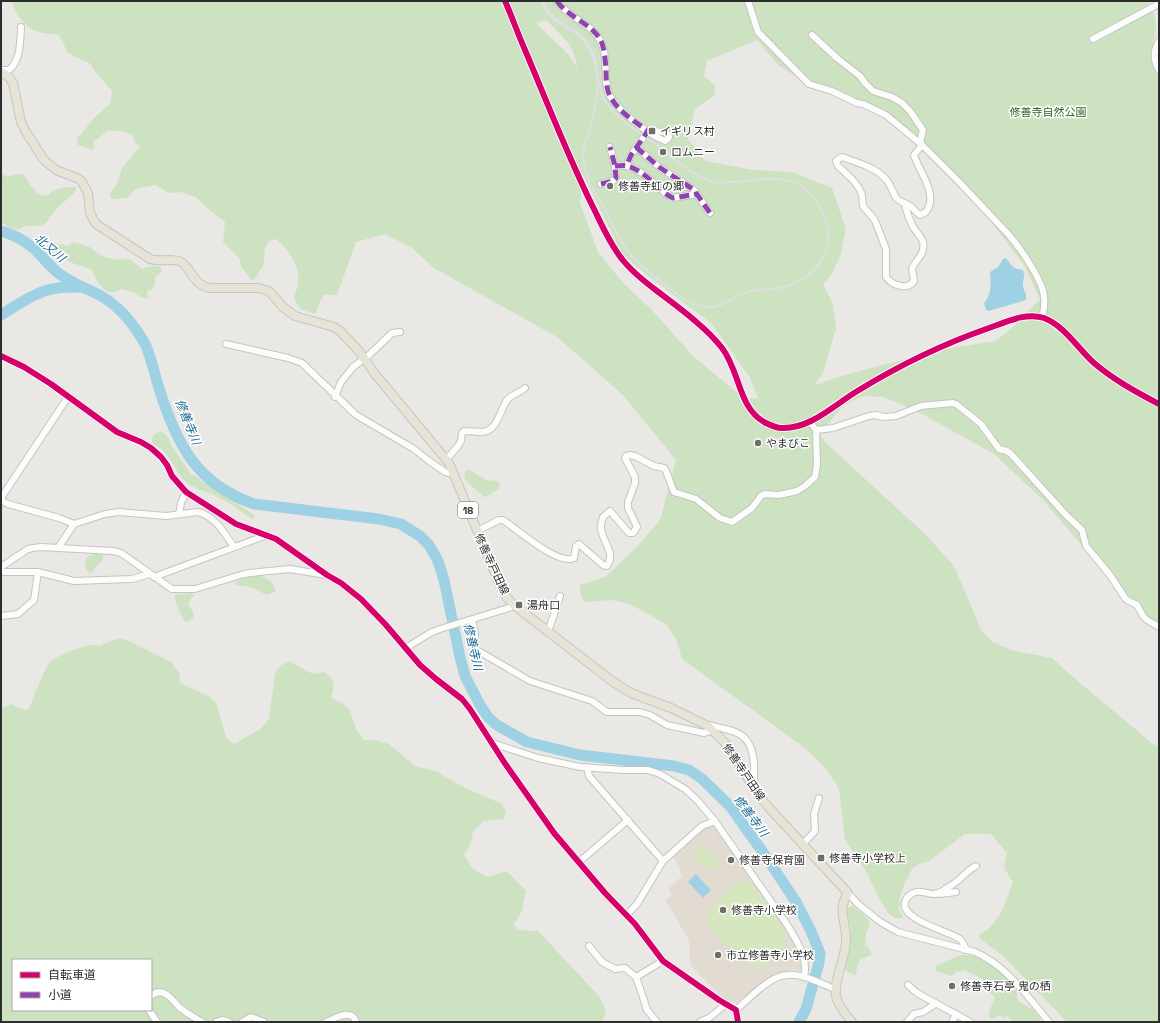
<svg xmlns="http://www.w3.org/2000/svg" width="1160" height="1023" font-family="'Space Grotesk','Noto Sans JP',sans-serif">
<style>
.education{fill:#e1dbd1}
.green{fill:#cde2c0;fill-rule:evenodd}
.pitch{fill:#d6e6bf}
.water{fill:#9fd1e5}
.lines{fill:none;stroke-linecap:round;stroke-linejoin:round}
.river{stroke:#9fd1e5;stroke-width:11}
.minor-casing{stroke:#c4c4c4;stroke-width:8}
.major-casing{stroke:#c6c5c3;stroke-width:10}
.minor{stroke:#fcfcfb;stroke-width:6}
.major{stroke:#e6e3d7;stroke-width:8}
.rail{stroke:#dfdfe1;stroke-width:2}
.quiet{stroke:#8e44ad;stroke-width:5;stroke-dasharray:10 5;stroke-linecap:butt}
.cycleway-casing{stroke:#fff;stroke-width:8}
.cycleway{stroke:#d6006c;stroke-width:6}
.poi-dot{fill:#6f6e6d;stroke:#fff;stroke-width:1.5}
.labels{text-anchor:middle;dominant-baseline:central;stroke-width:3;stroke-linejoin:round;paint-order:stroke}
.shield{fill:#fff;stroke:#6c6c6c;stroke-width:1}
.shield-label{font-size:10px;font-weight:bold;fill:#2d2d2d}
.park-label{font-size:11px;fill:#2e6622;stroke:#fff}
.poi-label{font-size:11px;fill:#2d2d2d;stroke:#fff;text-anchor:start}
.street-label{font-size:11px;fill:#2d2d2d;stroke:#fff}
.water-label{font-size:12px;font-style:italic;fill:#1a6795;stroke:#fff}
</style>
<rect width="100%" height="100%" fill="#eae8e4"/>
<path class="education" d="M714 825 789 932 803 960 802 971 791 970 775 974 736 1003H732L722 997 690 965 689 942 687 937 666 901 671 895 669 888 682 876 679 868 674 857V856L703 829Z"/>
<g class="green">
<path d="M12 1H1153L1148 4C1149 8 1151 9 1153 12 1157 20 1157 34 1153 42 1157 55 1159 62 1157 75L1159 77V628L1084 548 1044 501 994 454 924 415 884 397 862 396 843 406 819 434 826 443 925 534 954 566 982 632 993 642 1010 650 1052 658 1073 677 1153 744 1159 746V1022H1067L1003 956 979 938 980 934C998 927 1007 899 1013 882L1004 868 1007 853 991 834H965L929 861 919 864 912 869 904 885 900 896 899 909 903 916V918H895L888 913 880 900 866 871 845 840 839 789 828 771 805 748 682 659 677 641 666 624 630 604 612 600 584 602 580 592V585L605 577 634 550 660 520 676 460 623 395 557 337 434 268 412 248 385 234 356 242 337 295H325C317 302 320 306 315 314L300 309 294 298C295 293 298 288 298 283 301 266 288 249 276 239L269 241 265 248 264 264 254 280H251L241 266 240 259 223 242 225 222 209 210 196 197 180 192 169 193 155 185 135 189 127 198 115 199 111 198 110 194 118 181 122 168 140 146 134 142 133 135 125 132 109 130 93 142 95 147 92 150 78 145 77 139 94 118 110 104 112 91 93 69 91 64 68 53 59 35C41 33 32 33 20 18 16 12 13 8 12 1ZM546 20C561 35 576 46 577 68L569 55 536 23ZM757 40 779 66 810 85 870 107 938 162 989 219 1024 265 1040 299 1012 328 995 341 940 350 848 374 815 385 823 373 836 329 833 305 823 284 831 275 840 257 846 229 832 188 792 172 754 170 705 161 688 139 695 109 714 96 715 85 704 76 707 61ZM583 174 620 250 632 263 647 275 711 323 749 376 758 398 745 399 694 357 651 309 624 284 598 252 580 203Z"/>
<path d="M1 173 7 177 17 174H23C30 183 35 196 47 196 54 188 65 187 76 187V191L55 210 47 222 41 226H25L18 230 8 227 1 222Z"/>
<path d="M74 242 90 247 97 253 107 258 119 260 125 258 131 260 142 269 151 266H159L162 269 161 273 156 276 153 289 147 291 148 298H142L133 292 122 289C104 299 98 282 91 269 78 265 65 262 56 252L57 247 61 244 68 246Z"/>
<path d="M160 431 165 434 169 439 171 445 190 473 251 513 254 515V518L252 519C240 511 229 502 216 496 206 491 193 489 185 481 173 469 170 451 153 444L152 438 154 434Z"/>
<path d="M469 470 487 480 497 481 500 485 499 489C493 491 488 497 484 497L465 480 464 477 465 472Z"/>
<path d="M102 553C105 558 101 564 96 566L93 572 90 573 85 568C86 554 88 555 102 553Z"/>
<path d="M252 575C262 575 274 580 276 591L267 595 250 587 236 585 235 583 239 580Z"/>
<path d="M192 593 194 596 190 599 188 604 194 614 193 619 186 622C181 616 174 602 175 595Z"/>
<path d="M119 638 129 641 171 662 179 673 180 683 208 696 216 703 226 737 234 744 259 730 269 719 275 674 280 666 288 661 313 674 325 672C336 681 334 686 331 698L342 703 349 709 356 729 364 740H374L389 744 415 766 438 772 459 785 502 804 506 812 504 819 484 821 473 831 471 843 464 855 473 869 488 877 506 871 512 876 526 891 522 911 514 924 517 930 538 931 599 996 606 1011 602 1022H1V709L11 704 25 710 29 709C32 701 46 665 51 661 58 655 91 641 99 646ZM13 960H151V1010H13Z"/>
<path d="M853 906 867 918 870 922 866 935 865 945 869 948 872 955 861 959 858 963 856 974 854 975 845 970 851 946V928L847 912 849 907Z"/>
<path d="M960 955C967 955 973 955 979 957 990 961 1011 982 1018 991L1017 997 1019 1002 1034 1010 1042 1022H1014L1007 1016 1005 1018 999 1015 995 1018 991 1019 989 1016V1012L995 997 985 990V981L976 975H974L965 970 961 972 957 971 951 976 936 971V966Z"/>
</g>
<g class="pitch">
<path d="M703 847C714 851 721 860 715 870L708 868 704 870 693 858V856Z"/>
<path d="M745 881 750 882C759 892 787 928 785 942 783 949 777 954 772 959 768 963 763 969 757 968 747 966 714 934 710 925 708 922 708 919 707 916 716 903 729 884 745 881Z"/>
</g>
<g class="water">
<path d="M1006 258 1012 266 1017 269 1023 270C1026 278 1022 279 1023 286 1024 291 1027 294 1026 299L1023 301 988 311 986 310 984 303C992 294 991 283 990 272L998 267 1003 259Z"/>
<path d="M696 874 711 890 703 898 688 882Z"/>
</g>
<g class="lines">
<g class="river">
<path d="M1 231C12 234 24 240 33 248 43 256 50 268 61 275 73 284 88 289 101 296 119 306 134 325 144 342 150 352 155 376 159 388 176 443 196 484 254 504L379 519 401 524 420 536 429 545 438 561 444 580 460 657 465 676 480 705 488 717 497 725 527 742 580 755 674 766 689 770 701 778 730 806 767 858 796 902 810 929 820 953 819 963 806 1009 799 1022"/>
<path d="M1 315C14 307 28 297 42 292 54 287 67 287 79 287"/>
</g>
<g class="minor-casing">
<g id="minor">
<path d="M505 1C512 17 518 34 525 50 547 102 567 154 592 205 601 223 609 243 622 259 632 272 645 282 657 291 678 307 707 328 722 348 740 371 738 407 764 422 770 425 775 428 782 428 811 429 835 404 859 390 900 365 943 344 989 328 1006 322 1026 312 1044 318 1065 326 1078 349 1094 363 1114 380 1136 392 1159 404"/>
<path d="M557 1C568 17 590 23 600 40 608 54 604 73 607 88 610 106 649 135 665 141L668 139 669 137 666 132 648 131"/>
<path d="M748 1 758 32 809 84 832 91 857 103 863 104 886 115 922 145 961 184 1009 235C1020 248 1042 279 1044 296 1045 303 1044 310 1042 317"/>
<path d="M812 35 838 59 860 76 865 83 873 91 892 97 902 103 910 111 923 130 920 143"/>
<path d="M1093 39 1159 4"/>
<path d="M1159 41C1153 51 1153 60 1159 70"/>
<path d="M1 70H9C21 60 20 42 21 27"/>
<path d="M636 147 659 167 694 190 710 213"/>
<path d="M627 165 631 155 648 131"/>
<path d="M615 166C619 166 624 165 627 166 647 171 656 190 673 198L697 194"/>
<path d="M601 184 613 181 616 178 615 166 610 147"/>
<path d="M905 204C906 211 909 218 912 225 918 236 927 239 922 253 919 259 914 263 912 269L914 281C907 291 892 285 886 277V249L876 223 874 219 863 206 862 195 859 188 852 179 838 166 836 161 841 157 845 158C861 164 878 168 888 182 892 188 893 194 897 199 902 203 906 203 910 206 914 209 916 212 920 215L926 212C939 194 919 172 914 155L922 145"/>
<path d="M226 344 288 358 302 363 356 415 414 449 429 461 445 472 448 473 453 472"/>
<path d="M1 356 24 367 51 384 117 432 141 442 151 448 161 457 167 465 172 476 186 492 236 524 276 539 327 575 341 583 361 599 386 625 420 665 436 679 462 699 470 709 506 765 554 833 605 893 635 924 663 961 719 1000 736 1010 738 1022"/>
<path d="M335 397 341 382 353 367 368 356 392 333 400 332"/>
<path d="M816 430 833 428 869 416 876 415 883 417 896 416 921 406 953 403 956 404 981 424 999 449 1007 451 1011 454 1066 515 1082 530 1086 546 1110 575 1125 598 1127 600 1137 605 1143 616 1147 620 1159 627"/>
<path d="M446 460 458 446 461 441 462 433 464 431C470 431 477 432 483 432 498 430 500 410 507 400 512 394 520 393 525 388"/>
<path d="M1 498 68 397"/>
<path d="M1 500 8 504 59 518 74 524 105 514 119 512 166 516 198 512C215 516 225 534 234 547"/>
<path d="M179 514 181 503 186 492"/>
<path d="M477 531 499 520H503C517 529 558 566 574 558L576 546 579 544 603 565 607 566C616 554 603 542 601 529 600 525 602 521 603 517L610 511 629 533H633L637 527 628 508V502L635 483V477L625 458 626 456 630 455 635 456 654 466 664 468 666 471 674 492 696 499 720 518 732 522 752 508 761 496 765 494 779 495 797 491 805 486 815 477 817 464 816 430 810 422"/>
<path d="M58 548 74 524"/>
<path d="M1 567 28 549 33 548 41 547 113 551 121 553 172 589H195L244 574 259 572 290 569 326 575"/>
<path d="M1 572H38L74 581 132 579 150 574"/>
<path d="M154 577 267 535"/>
<path d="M1 616 18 614 34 600 38 572"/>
<path d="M472 620 475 633V649L530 681 592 701 607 712H640L650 715 667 725 704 733 712 730"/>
<path d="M548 632 560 596"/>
<path d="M406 648 430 633 440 629 515 606"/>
<path d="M708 725C735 731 752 732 754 764 754 771 755 779 753 786"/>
<path d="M492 743 538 758 580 767 623 770H648L660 774 685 789 697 800 714 820 786 923C796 939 809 959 804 977"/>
<path d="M587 767 589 776 663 861"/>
<path d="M803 844 815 831 814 814 819 798"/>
<path d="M579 862 628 820"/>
<path d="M848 893 858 904 879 921 898 932 975 952C1007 966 1027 996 1049 1022"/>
<path d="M940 894 956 892"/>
<path d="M627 915 637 904 663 861 702 826 715 821"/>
<path d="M589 946 602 962 615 969 625 968 636 977"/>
<path d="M966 950C965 947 963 942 960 939 949 931 900 920 905 902 906 898 909 895 913 893 920 889 926 894 933 894 938 894 943 891 947 888 960 882 965 871 976 866"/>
<path d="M908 985 917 993 970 1022"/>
<path d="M151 996C163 985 172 1000 180 1008 187 1013 194 1018 202 1022"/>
<path d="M149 1010 157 1022"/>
<path d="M736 1010C749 999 769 976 787 975 803 973 821 984 835 989"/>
<path d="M216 1022 222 1020 229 1022"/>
<path d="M242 1022 251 1017 264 1022"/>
<path d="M326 1022C336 1018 352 1008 356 1022"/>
<path d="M657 1022 647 1010 643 997 636 977 663 961"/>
<path d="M700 1022 709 1018 726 1004"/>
<path d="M907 1022 914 1014 923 1012 935 1004"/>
<path d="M952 1022 956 1014"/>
</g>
</g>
<g class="major-casing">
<path id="major" d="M1 72 8 76 13 83 21 122 26 132 44 160 56 170 79 179 82 182 88 193 90 213 96 224 150 259C159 262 174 258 181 262 188 266 191 275 197 281 200 285 205 287 210 288H258L269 291 283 307 295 316 334 327 340 331 359 351 375 374 449 463 500 585 507 598 515 606 612 681 631 693 671 708 708 726 727 745 759 796 771 810 848 893C837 910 846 920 846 938 847 956 833 979 836 996 838 1005 846 1015 852 1022"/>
</g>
<use href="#minor" class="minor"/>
<use href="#major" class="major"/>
<path class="rail" d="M541 1C549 21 564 24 579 36 587 43 592 53 595 64 601 85 596 109 590 129 587 138 582 148 583 157 584 178 597 195 607 213 614 227 620 242 630 254 639 265 682 300 694 304 721 313 726 299 748 292 755 290 763 289 771 289 808 286 838 256 825 218 820 205 814 195 803 187 781 172 753 182 729 182 723 183 716 183 710 181 691 175 675 159 659 147 645 136 630 127 617 115 613 111 608 106 605 101 594 82 602 62 587 42 574 25 552 24 543 1"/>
<g class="quiet">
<path d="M557 1C568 17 590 23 600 39 605 48 605 60 606 69 606 76 606 84 608 91 614 109 634 121 648 131L631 155 627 165"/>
<path d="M636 147 659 167 694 190 710 213"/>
<path d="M615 166C619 166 624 165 627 166 647 171 656 190 673 198L697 194"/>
<path d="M601 184 613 181 616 178 615 166 610 147"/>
</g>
<g class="cycleway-casing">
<g id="cycleway">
<path d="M505 1C512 17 518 34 525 50 547 102 567 154 592 205 601 223 609 243 622 259 632 272 645 282 657 291 678 307 707 328 722 348 740 371 738 407 764 422 770 425 775 428 782 428 811 429 835 404 859 390 900 365 943 344 989 328 1006 322 1026 312 1044 318 1065 326 1078 349 1094 363 1114 380 1136 392 1159 404"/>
<path d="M1 356 24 367 51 384 117 432 141 442 151 448 161 457 167 465 172 476 186 492 236 524 276 539 327 575 341 583 361 599 386 625 420 665 436 679 462 699 470 709 506 765 554 833 605 893 635 924 663 961 719 1000 736 1010 738 1022"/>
</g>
</g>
<use href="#cycleway" class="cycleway"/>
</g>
<g class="poi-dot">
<rect x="648" y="127" width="8" height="8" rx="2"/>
<circle cx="663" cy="152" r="4"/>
<circle cx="610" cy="186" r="4"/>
<circle cx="758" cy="443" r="4"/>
<rect x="515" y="601" width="8" height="8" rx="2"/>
<rect x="817" y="854" width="8" height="8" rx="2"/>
<circle cx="731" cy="860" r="4"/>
<circle cx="723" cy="910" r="4"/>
<circle cx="718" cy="955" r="4"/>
<circle cx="952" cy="986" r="4"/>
</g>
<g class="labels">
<rect class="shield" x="458" y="502" width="20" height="16" rx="3"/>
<g class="shield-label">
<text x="468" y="510">18</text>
</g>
<g class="park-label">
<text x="1048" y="112">修善寺自然公園</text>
</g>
<g class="poi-label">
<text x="660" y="131">イギリス村</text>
<text x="671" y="152">ロムニー</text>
<text x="618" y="186">修善寺虹の郷</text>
<text x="766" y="443">やまびこ</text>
<text x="527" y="605">湯舟口</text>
<text x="829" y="858">修善寺小学校上</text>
<text x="739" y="860">修善寺保育園</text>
<text x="731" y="910">修善寺小学校</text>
<text x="726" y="955">市立修善寺小学校</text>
<text x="960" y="986">修善寺石亭 鬼の栖</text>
</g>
<g class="street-label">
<text transform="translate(492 564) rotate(65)">修善寺戸田線</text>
<text transform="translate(744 772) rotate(56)">修善寺戸田線</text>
</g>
<g class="water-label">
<text transform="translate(50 248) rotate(40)">北又川</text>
<text transform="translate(188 422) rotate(68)">修善寺川</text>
<text transform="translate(473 647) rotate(77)">修善寺川</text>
<text transform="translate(751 816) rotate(53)">修善寺川</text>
</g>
</g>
<rect width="1160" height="1023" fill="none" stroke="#2d2d2d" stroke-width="4"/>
<rect x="12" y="959" width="140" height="52" fill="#ffffff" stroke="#ababab"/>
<rect x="20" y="972" width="20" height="6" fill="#d6006c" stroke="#ababab"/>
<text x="48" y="979" font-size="12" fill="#2d2d2d">自転車道</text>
<rect x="20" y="992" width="20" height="6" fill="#8e44ad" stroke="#ababab"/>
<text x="48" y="999" font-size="12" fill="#2d2d2d">小道</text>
</svg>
